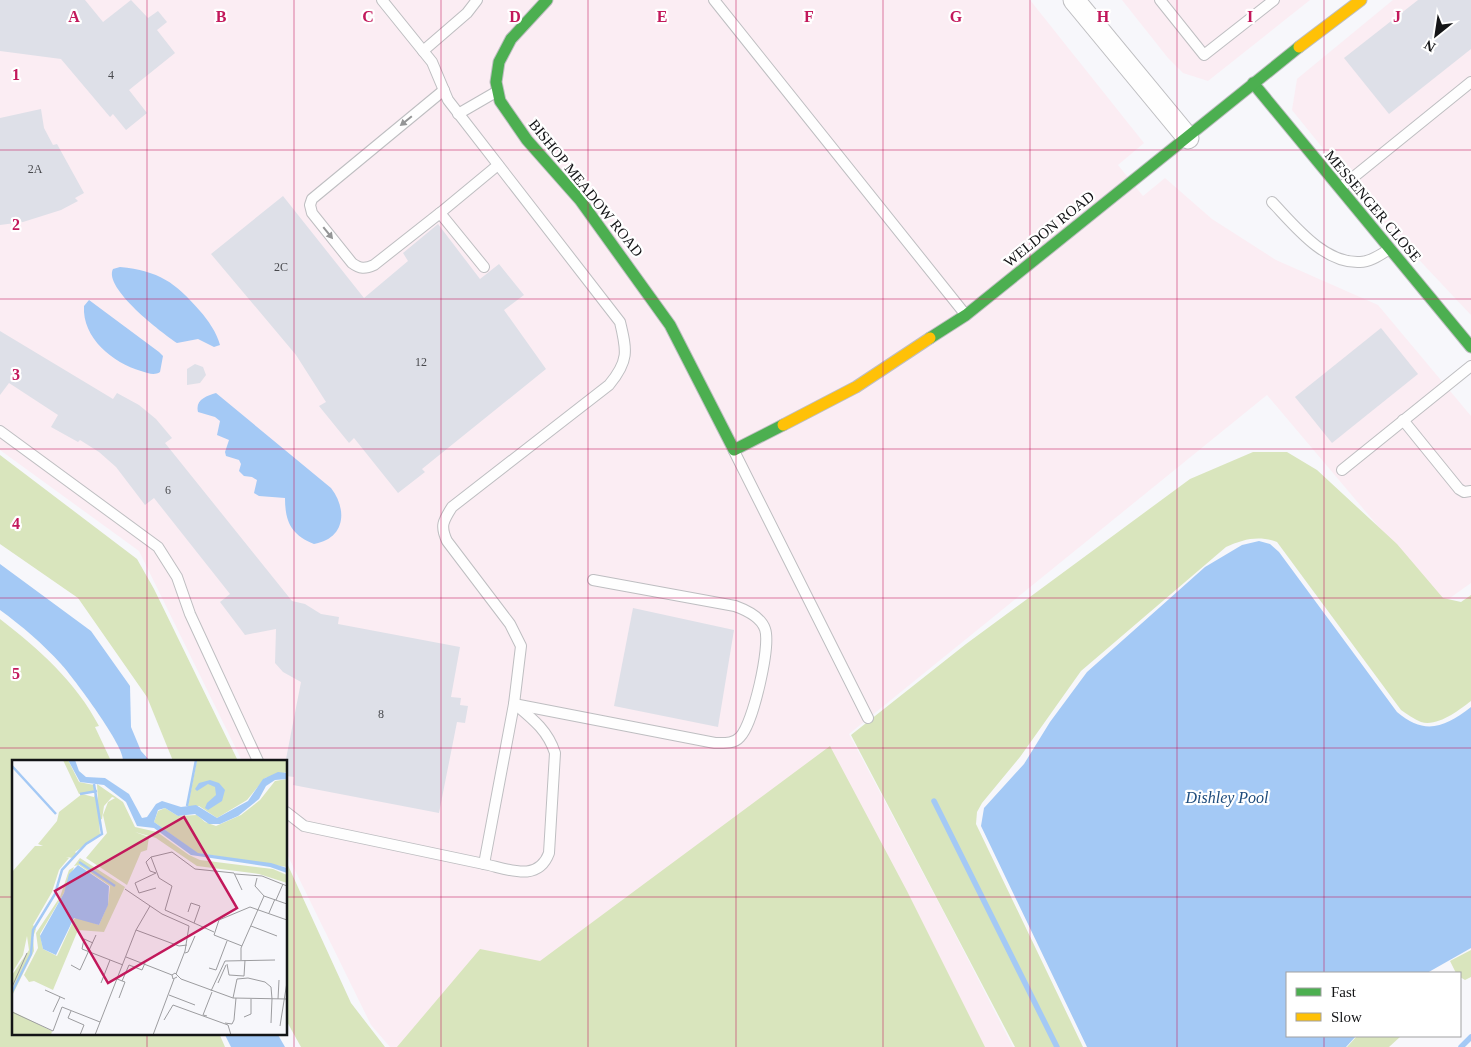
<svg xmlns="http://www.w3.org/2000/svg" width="1471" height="1047" font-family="Georgia,serif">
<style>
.industrial{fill:#fbedf3}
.green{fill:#d9e5bd}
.water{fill:#a4c9f5}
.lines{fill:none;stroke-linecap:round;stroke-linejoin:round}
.stream{stroke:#a4c9f5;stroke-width:5.5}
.building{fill:#dee0e8}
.lane-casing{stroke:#bebec1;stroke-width:12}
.street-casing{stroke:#bebec1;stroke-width:23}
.fast-casing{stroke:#bebec1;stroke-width:13}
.slow-casing{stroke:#bebec1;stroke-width:13}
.lane{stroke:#fefefe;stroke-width:10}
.street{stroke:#fefefe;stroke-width:21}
.fast{stroke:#4caf50;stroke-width:11}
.slow{stroke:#ffc107;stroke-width:11}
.oneway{fill:#949596}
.grid{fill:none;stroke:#c2185b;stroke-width:1;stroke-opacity:0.55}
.labels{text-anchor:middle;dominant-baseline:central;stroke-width:4.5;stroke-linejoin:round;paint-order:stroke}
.number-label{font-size:12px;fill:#48494d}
.street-label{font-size:15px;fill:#131416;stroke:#fff}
.water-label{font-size:16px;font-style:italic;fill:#1e4c7d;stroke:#fff}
.inset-river{fill:none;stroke:#a4c9f5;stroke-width:2.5}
.inset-road{fill:none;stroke:#9c9c9f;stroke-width:1}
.view{fill:#c2185b;fill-opacity:0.15;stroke:#c2185b;stroke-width:2.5}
.inset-edge{fill:none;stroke:#131416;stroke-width:2.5}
.grid-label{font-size:16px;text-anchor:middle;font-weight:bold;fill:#c2185b;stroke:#fff;stroke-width:4.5;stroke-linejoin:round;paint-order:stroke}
</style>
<rect width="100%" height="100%" fill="#f7f7fb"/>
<g class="industrial">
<path d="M0 0H1030L1144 143 1118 165 1143 196 1165 178 1212 219 1276 260 1378 305 1471 416V583L1443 603 1267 395 849 734 941 907 1013 1047H390L371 1025 286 852V761H242L139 551 0 450Z"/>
<path d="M1122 0H1310L1208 81 1183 73 1168 58Z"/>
<path d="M1393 0H1471V315L1377 215 1292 110 1297 79Z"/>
</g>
<g class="green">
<path d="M1253 452H1287L1317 470 1397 544 1443 598 1461 602 1471 595V701C1459 710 1438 727 1421 722 1414 719 1407 714 1401 710L1277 542C1259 535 1243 539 1226 547L1081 671 1020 757 982 803 977 812 976 824 1083 1047H1015L851 735 966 644 1190 479Z"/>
<path d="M0 455 137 559 154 589 238 761H173L147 697 78 598 0 544Z"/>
<path d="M0 619C39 649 76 682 99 726L95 727 111 761H14V1033H219L225 1047H0Z"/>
<path d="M830 746 907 891 985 1047H397L480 949 540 961Z"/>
<path d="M286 861 351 1003 385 1047H301L286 1020Z"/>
<path d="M1471 950V977L1465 980 1460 977V973H1456L1450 961Z"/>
<path d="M1357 1036H1401L1389 1047H1347Z"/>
</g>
<g class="water">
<path d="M120 267C159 271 175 282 200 311 208 320 217 333 220 345L214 347 198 339 177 343C162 333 103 288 113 269Z"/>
<path d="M89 300 159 352 163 356 160 372C154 376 148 373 141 371 113 363 82 338 84 306Z"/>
<path d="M216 393 331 488C348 510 345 539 314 544 292 535 285 523 285 498L259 496 254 493 257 480 252 477 244 476 239 471 241 464 239 460 226 456 225 452 229 440 217 435 220 421 215 417 198 412C195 400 206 396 216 393Z"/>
<path d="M1259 541 1270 544 1279 552 1397 712C1425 736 1445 727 1471 707V948L1427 973H1287V1036H1356L1346 1047H1087L981 826 984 808 1024 764 1050 722 1087 672 1205 567 1242 545Z"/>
<path d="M0 564 91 631 130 686 131 727 141 751 150 761H123C126 748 73 677 61 664 43 644 22 626 0 610Z"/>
<path d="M224 1033H277L285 1047H231Z"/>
</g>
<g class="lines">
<g class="stream">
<path d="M934 801 1057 1047"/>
<path d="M1461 1047 1471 1037"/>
</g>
</g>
<g class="building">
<path d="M0 0H85L103 22 131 0 148 18 158 11 167 22 157 30 175 53 129 90 147 113 126 130 113 114 110 117 61 59 0 51Z"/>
<path d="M1418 0H1471V49L1389 114 1344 58Z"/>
<path d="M41 109 44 128 53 145 57 144 84 193 75 198 78 201 61 210 23 222 0 225V118Z"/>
<path d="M283 196 364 298 408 261 403 253 438 224 480 279 499 264 524 295 504 310 546 369 422 469 425 472 398 493 354 438 349 443 319 406 326 402 296 355 211 254Z"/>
<path d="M1381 328 1418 374 1332 443 1295 397Z"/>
<path d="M0 331 113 399 117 393 139 405 156 419 172 438 165 443 292 601 305 604 321 614 339 617 338 624 460 647 451 697 461 698 460 705 468 706 465 723 457 722 439 813 293 785 294 777 286 776V759L301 682 283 672 275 663 276 629 245 635 220 602 230 594 154 498 145 505 116 467 99 452 80 440 78 442 51 427 58 415 9 383 0 395Z"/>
<path d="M195 364 203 367 206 375 200 383 187 385V369Z"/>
<path d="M633 608 734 630 718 727 614 706Z"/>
</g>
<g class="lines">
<g class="lane-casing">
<g id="lane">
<path d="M714 0 965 314"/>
<path d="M1160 0 1204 55 1274 0"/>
<path d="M423 51 467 13 477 0"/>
<path d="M458 114 496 92"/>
<path d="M1340 188 1471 82"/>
<path d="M1272 202C1294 225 1324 264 1360 262 1370 262 1380 255 1388 250"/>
<path d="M440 213 374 265C365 269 360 269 352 263L312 213 310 205 312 199 444 90"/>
<path d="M484 267 440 213 498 165"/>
<path d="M1403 420 1459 489 1464 492 1471 491"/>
<path d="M0 431 158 547 177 577 190 614 258 761"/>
<path d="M734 451 868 718"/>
<path d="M1342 470 1471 366"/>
<path d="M514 704 715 743C724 743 734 744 740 737 753 724 771 646 765 629 761 617 746 610 735 606L593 580"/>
<path d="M286 812 304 826 484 864 514 704 521 646 510 624 447 541C440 526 443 521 452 507L609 385C629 361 627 351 620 322L448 100 432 62 382 0"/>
<path d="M484 864C508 869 538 883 549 853L555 753C548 731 533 719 515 704"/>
</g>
</g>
<g class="street-casing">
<path id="street" d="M1074 0 1188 138"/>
</g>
<g class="fast-casing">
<g id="fast">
<path d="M547 0 511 39 499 62 496 82 500 101 527 140 580 200 670 325 734 450 783 425"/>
<path d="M1253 83 1471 347"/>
<path d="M930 338 966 315 1299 47"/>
</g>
</g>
<g class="slow-casing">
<g id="slow">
<path d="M1299 47 1361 0"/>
<path d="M783 425 856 387 930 338"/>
</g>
</g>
<use href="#lane" class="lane"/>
<use href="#street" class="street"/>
<use href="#fast" class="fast"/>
<use href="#slow" class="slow"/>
</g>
<defs><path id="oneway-solid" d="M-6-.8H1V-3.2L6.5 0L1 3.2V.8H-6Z" transform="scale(1.25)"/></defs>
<g class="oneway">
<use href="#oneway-solid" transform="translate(406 121) rotate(141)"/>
<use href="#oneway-solid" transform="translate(328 233) rotate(51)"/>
</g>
<path class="grid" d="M147 0V761M294 0V1047M441 0V1047M588 0V1047M736 0V1047M883 0V1047M1030 0V1047M1177 0V1047M1324 0V973M0 150H1471M0 299H1471M0 449H1471M0 598H1471M0 748H1471M0 897H14M286 897H1471M147 1033V1047M1324 1036V1047"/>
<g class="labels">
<g class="number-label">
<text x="111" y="75">4</text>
<text x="35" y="169">2A</text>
<text x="281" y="267">2C</text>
<text x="421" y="362">12</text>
<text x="168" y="490">6</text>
<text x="381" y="714">8</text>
</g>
<g class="street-label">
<text transform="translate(586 188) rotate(51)">BISHOP MEADOW ROAD</text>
<text transform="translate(1373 206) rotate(50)">MESSENGER CLOSE</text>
<text transform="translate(1049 229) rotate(-39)">WELDON ROAD</text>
</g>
<g class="water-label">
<text x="1227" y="797">Dishley Pool</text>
</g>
</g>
<g transform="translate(12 760)">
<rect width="275" height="275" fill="#f7f7fb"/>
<path d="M51 0H56L67 22 82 25 83 31 67 34ZM185 0H275V12L253 18 235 40 205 58 187 46H176ZM275 19V107L185 93 142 62 146 51 153 48 166 56 185 55 193 62 204 66 229 55 248 40 263 21ZM85 24 111 42 123 67 145 72 177 95 188 100 261 109 275 115V123L247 114 185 106 144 78 123 72 137 77 135 90 129 92 115 125 74 98 95 73 91 55 96 42 103 38 100 37 92 46 90 59 87 60 88 75 63 92 65 94 61 98 54 97 57 98 47 110 40 132 21 165 24 169 21 177 22 191 0 236V215L17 190 15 176 11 195 0 213V112L23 86H31L26 84 45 61 47 52 70 34 82 37 84 32 86 41ZM68 98 113 127 92 172 66 170 41 230 22 221 17 222 12 215 26 188 24 173 48 137 57 110 62 107 52 133 28 174 31 189 45 196 62 159 66 157 87 165 96 144 98 126 67 105 62 106ZM0 251 40 271 39 275H0Z" fill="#d9e5bd"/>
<path d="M56 0H63L67 11 74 17 93 18 117 34 130 58 135 57 144 44 150 41 169 47 184 45 205 58 236 41 251 19 266 12 275 13V19L263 20 254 26 247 39 226 56 208 64H197L183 54 166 56 153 48 146 50 142 62 186 93 259 103 275 108V113L258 107 179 95 142 68 125 66 114 42 92 25 68 22ZM198 20 207 23 213 30 210 41 196 50 193 48 195 43 204 35 203 27 196 24 185 31 183 29 187 23ZM66 105 97 126 96 145 87 165 62 158 44 195 31 189 28 176 52 133 57 114Z" fill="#a4c9f5"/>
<path class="inset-river" d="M0 6 44 54M68 34 85 31M175 46 184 0M67 102 103 126M0 232 19 194 21 170 43 134 50 110 74 84 90 74 82 24"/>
<path class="inset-road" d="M139 97 134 102 138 111 144 113M223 114 250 116 275 126M245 118 243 126 252 136M144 128 127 133 123 123 144 113M113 129 150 154 177 166 173 191 164 214M264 140 271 124M176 152 179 143 188 146 182 163M257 153 263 139M239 166 265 176M124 170 167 186 175 185M202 172 153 150 160 126 147 118 139 97 160 92 183 109 222 113 230 130M81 183 72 179 70 189 111 205M230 186 202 175 207 160 238 147 275 160M173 193 176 192 183 176M114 197 160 215M229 200V188L252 136 275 144M215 204 217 215 232 216 233 200M59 205 68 210 84 175M197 208 204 210 215 181M165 217 161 219 160 215 163 213 169 219 221 238 275 239M105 219 113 222 107 238M110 221 117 205 130 210 133 203M89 223 98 200M206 223 214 205M0 227 15 193M33 230 53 239M199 231 213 201 263 200M157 235 183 245M221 238 225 219 236 218 253 222 259 227 260 239M266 239 267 220M59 251 56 258 72 265 68 275M0 252 41 271 50 247 88 262M41 252 48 237M195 256 191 255 200 232M232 257 239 254V239M152 260 161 245 216 265 219 275M213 263 220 264 222 260 224 238M259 263 260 239M268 266 275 222M83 275 124 170 138 146M141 275 162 219"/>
<path class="view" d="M172 57 225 148 96 223 43 131Z"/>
<rect width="275" height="275" class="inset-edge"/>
</g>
<g class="grid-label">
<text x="74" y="22">A</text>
<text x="221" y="22">B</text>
<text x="368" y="22">C</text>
<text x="515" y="22">D</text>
<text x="662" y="22">E</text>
<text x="809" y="22">F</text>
<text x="956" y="22">G</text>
<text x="1103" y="22">H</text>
<text x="1250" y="22">I</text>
<text x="1397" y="22">J</text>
<text x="16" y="80">1</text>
<text x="16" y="230">2</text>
<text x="16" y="380">3</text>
<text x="16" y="529">4</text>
<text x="16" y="679">5</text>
</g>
<rect x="1286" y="972" width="175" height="65" fill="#ffffff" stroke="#a1a1a2"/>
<rect x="1296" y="988" width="25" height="8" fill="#4caf50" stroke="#a1a1a2"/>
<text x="1331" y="997" font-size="15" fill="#131416">Fast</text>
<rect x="1296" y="1013" width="25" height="8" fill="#ffc107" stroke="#a1a1a2"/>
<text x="1331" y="1022" font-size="15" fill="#131416">Slow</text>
<g transform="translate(1436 35) rotate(210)" stroke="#ffffff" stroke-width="4" paint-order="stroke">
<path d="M0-4L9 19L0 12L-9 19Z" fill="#131416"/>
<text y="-8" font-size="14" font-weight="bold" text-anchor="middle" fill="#131416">N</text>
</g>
</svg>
